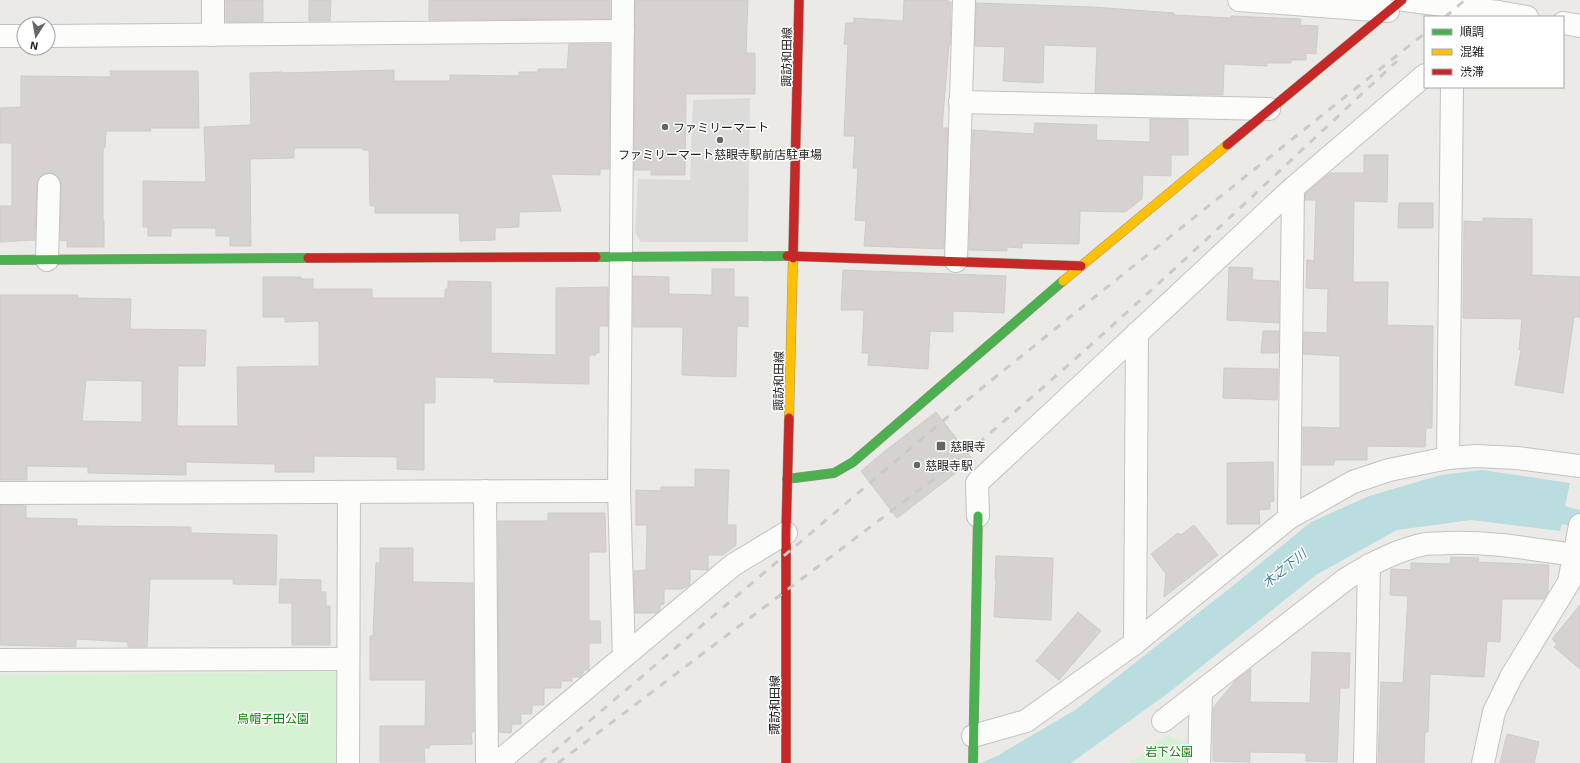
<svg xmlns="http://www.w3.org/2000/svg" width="1580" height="763" font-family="'Exo 2','Noto Sans JP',sans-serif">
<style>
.park{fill:#d5f2d2}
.parking{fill:#dcdbda}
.water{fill:#badde0}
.building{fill:#d5d2cf;stroke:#cfcbc8;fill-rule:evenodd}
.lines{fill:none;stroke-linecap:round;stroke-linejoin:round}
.street-casing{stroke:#c3c2c1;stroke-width:24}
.fast-casing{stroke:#97957e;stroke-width:10}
.slow-casing{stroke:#97957e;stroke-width:10}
.jam-casing{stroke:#97957e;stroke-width:10}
.street{stroke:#fcfcfb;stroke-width:22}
.fast{stroke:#4caf50;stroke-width:9}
.slow{stroke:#ffc107;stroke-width:9}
.jam{stroke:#c62828;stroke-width:9}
.rail{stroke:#cacac9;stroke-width:3;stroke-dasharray:8 8;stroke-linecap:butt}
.poi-dot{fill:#666564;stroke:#fff;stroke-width:1.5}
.labels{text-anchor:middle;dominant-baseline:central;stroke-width:3;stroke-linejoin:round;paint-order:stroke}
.street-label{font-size:12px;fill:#1e1e1e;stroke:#fff}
.poi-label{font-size:12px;fill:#1e1e1e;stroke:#fff;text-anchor:start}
.park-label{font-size:12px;fill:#107d0b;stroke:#fff}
.water-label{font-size:13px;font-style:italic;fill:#447c9e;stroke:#fff}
</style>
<rect width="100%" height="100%" fill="#eceae7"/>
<g class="park">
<path d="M334 672 341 680 340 763H0V675Z"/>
<path d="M1167 736 1186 743 1185 763H1130Z"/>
</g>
<path class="parking" d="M750 98 748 242H641L635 232 638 179 690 180 693 100Z"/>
<path class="water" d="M1482 470 1570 483 1565 506 1580 510V528L1562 524 1560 531 1471 520 1397 530 1316 575 1167 694 1071 763H981L997 756 1075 710 1230 588 1311 522 1369 496 1441 475Z"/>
<g class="building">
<rect x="226" y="0" width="37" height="22"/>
<path d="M309 0H331L330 21H309Z"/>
<path d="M429 0H610V19L429 20Z"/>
<path d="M635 0H748L746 53H755V94H686L685 175H651V170H634Z"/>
<path d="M904 0H948V2H951L950 45 949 44 942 128H948L944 249 864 246 866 221 855 220 858 168H853L855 136H844L848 44H844L846 23H854V18L903 21Z"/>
<path d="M976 3 1093 7 1174 13V15L1231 18V16L1301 19 1300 25 1318 26 1316 54 1306 53V60H1291V63H1267V66L1224 64 1223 95 1095 93 1097 47 1044 45 1043 83 1003 81 1005 47 975 46Z"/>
<path d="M569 44H610L609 169H600V175L551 174 561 211 519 212V227L495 228V240L460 241 459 213H375V206H370L369 150H363V148H294V158L250 159 251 246H230V236H216V228H171V236H148V227H143V181L206 182 204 127 251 125 250 73 282 72V73L394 70V81H450V75L519 76V72H538V69H567Z"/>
<path d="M110 71H198L199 128H150L151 131H106L105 148H103V221H104V247H67V241L60 240 61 185 60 179 56 175 50 173 43 174 39 178 37 184 35 240 0 242V206H12V143H0V108L21 107V76L111 77Z"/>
<path d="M1150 119 1188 120V155H1171V176L1143 175 1142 199 1125 212 1080 211 1079 244 1022 243V248L1007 247V251L969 250 973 130 1034 134 1035 123 1097 125 1096 140 1150 142Z"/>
<path d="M1364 155H1388L1387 202 1354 201 1353 282H1388L1387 325 1433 326 1432 428H1426L1425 447 1367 446V460H1334V465H1303V427L1340 428V356L1303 354 1304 332 1327 333 1328 289 1306 288 1307 260 1314 261 1316 200H1305V194L1330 173H1364Z"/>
<path d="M1399 203H1433V228H1398Z"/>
<path d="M1483 218 1532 219V275L1580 277V317H1574L1563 393 1515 385 1521 350H1519L1522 319 1463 318 1464 221 1483 222Z"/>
<path d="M1229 267 1253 268 1252 280 1279 281V323L1227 320Z"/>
<path d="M712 269H734V297H748V327L737 326 736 377 682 375 683 327H633V276L669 277V294L712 295Z"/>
<path d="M843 270 1006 276 1004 313 953 311V332L930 331 928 369 868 365 869 353H862L864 310H841Z"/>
<path d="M263 277H301V279H313V289H372V298H445V289H448V281L491 282V353L556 355V288L608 287V326H599V353L596 352V355H589V384L494 382V378L435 377V403H424V470L397 469V457L314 456V472H275V464L186 462V475L88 473V467L27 466V480H0V295H78V298L131 299 130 329 206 330 205 366H178L177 426H238L237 367 319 366V321L285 322V317H263ZM86 380 142 381V422L82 421Z"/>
<path d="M1263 331H1279L1278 353H1261Z"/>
<path d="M1224 368 1278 369 1277 400 1223 398Z"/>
<path d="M936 412 973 460 897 518 861 471 885 451Z"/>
<path d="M1273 462 1274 501 1270 502V509L1259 510 1260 524H1227V463Z"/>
<path d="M695 469 729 470 727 525H736V545L723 555H708V570L690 569V585L682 589H664V604L660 605V610L657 613H635L634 571 646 570 647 525H636V490L661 491V487H695Z"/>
<path d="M0 505H26V518L77 519V526L191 527V533L277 535 276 585 233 584V579H150L147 647H128V642L76 639V647L0 645Z"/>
<path d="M548 513H605L606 552H589V621H600L601 643H589V670H583V674L580 677H572V681H561V688H544V705H532V714H521V724H512L511 733 499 732 498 521H548Z"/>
<path d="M1194 525 1218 555 1164 597 1166 574 1151 554 1178 533 1181 535Z"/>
<path d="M380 548H413V582L473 583 474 732H471L472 744 429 745V748H424L425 762H380V726H425L426 680H370V636H373L376 563H380Z"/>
<path d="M996 556 1053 558 1051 620 994 617 996 579H995Z"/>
<path d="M1451 557 1479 558 1478 562 1549 565 1548 592 1544 599H1502L1500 642 1487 641 1484 677 1430 674 1428 732H1425L1424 763H1378L1381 682 1403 683 1408 596 1390 595 1391 569 1411 570V563L1450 564Z"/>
<path d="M280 579 321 580V592H326V606H330V645H292V603H279Z"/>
<path d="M1580 605V669L1554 647 1557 644 1552 639Z"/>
<path d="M1078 612 1101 631 1059 680 1036 661Z"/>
<path d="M1312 652 1350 653 1349 688H1340L1337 762 1306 761V753L1250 752V762L1213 761V708L1236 680 1251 669 1250 702 1310 703Z"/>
<path d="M1507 734 1539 742 1534 763H1500Z"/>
</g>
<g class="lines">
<g class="street-casing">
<g id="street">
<path d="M213 0V35"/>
<path d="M623 0 619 491 624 656"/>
<path d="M1239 0 1388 11"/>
<path d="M1404 0 1498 12"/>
<path d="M1492 17 1498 12 1527 17"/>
<path d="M1563 23 1580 26"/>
<path d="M0 36H24"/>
<path d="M48 36 623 31"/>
<path d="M960 102 1269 109"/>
<path d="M47 260 49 185"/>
<path d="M956 261 964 0"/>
<path d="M1448 458 1452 87"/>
<path d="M485 491 487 763"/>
<path d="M0 493 619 491"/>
<path d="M978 516 977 483 1293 188 1425 75"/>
<path d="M1289 518 1293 188"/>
<path d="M1135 643 1137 333"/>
<path d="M0 660 348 659"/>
<path d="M1163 721 1346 579C1370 564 1396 550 1425 544 1431 543 1439 544 1446 543 1489 541 1531 549 1574 555"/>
<path d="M973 736 1026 721 1135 643 1289 518 1353 482 1389 470 1448 458 1476 456 1517 458 1580 466"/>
<path d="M348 763 349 492"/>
<path d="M497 763 733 565 786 533"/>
<path d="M1199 763 1201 692"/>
<path d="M1365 763 1369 565"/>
<path d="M1483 763 1494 712 1511 677 1569 582 1580 525"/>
</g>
</g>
<g class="fast-casing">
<g id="fast">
<path d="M596 257 787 256"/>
<path d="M0 260 308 258"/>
<path d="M787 479 834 473 853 462 1063 281"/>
<path d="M973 763 978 516"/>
</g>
</g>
<g class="slow-casing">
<g id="slow">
<path d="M1063 281 1227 145"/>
<path d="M789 418 793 258"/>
</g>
</g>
<g class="jam-casing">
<g id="jam">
<path d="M1227 145 1402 0"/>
<path d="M787 256 1081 266"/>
<path d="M308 258 596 257"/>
<path d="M793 258 799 0"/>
<path d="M786 763V533L789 418"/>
</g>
</g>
<use href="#street" class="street"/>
<use href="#fast" class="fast"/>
<use href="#slow" class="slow"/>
<use href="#jam" class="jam"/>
<g class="rail">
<path d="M1445 17 1465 0"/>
<path d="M540 763 977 392 1096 296 1425 33"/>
<path d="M558 763 951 466C1106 337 1250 198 1397 61"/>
</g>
</g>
<g class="poi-dot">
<circle cx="665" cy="127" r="4"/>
<circle cx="720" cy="140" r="4"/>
<rect x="936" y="441" width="10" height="10" rx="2"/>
<circle cx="917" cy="465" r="4"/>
</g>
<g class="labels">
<g class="street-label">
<text transform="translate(786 57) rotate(-89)">諏訪和田線</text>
<text transform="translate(778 381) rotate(-89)">諏訪和田線</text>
<text transform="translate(774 705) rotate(-90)">諏訪和田線</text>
</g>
<g class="poi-label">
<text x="673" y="127">ファミリーマート</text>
<text x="720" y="154" text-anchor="middle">ファミリーマート慈眼寺駅前店駐車場</text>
<text x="950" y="446">慈眼寺</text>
<text x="925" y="465">慈眼寺駅</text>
</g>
<g class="park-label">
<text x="273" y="718">烏帽子田公園</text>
<text x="1169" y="751">岩下公園</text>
</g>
<g class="water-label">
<text transform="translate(1284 568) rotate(-39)">木之下川</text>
</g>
</g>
<rect x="1424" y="16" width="140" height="72" fill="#ffffff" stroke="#a5a5a5"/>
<rect x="1432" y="29" width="20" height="6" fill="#4caf50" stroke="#a5a5a5"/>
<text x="1460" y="36" font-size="12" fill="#1e1e1e">順調</text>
<rect x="1432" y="49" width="20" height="6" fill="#ffc107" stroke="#a5a5a5"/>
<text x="1460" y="56" font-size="12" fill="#1e1e1e">混雑</text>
<rect x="1432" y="69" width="20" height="6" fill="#c62828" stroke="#a5a5a5"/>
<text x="1460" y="76" font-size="12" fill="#1e1e1e">渋滞</text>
<g transform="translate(36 36) rotate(191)"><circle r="19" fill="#ffffff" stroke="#a5a5a5"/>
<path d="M0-3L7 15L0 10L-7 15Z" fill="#666564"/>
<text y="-6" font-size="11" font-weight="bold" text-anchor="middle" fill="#1e1e1e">N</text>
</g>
</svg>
